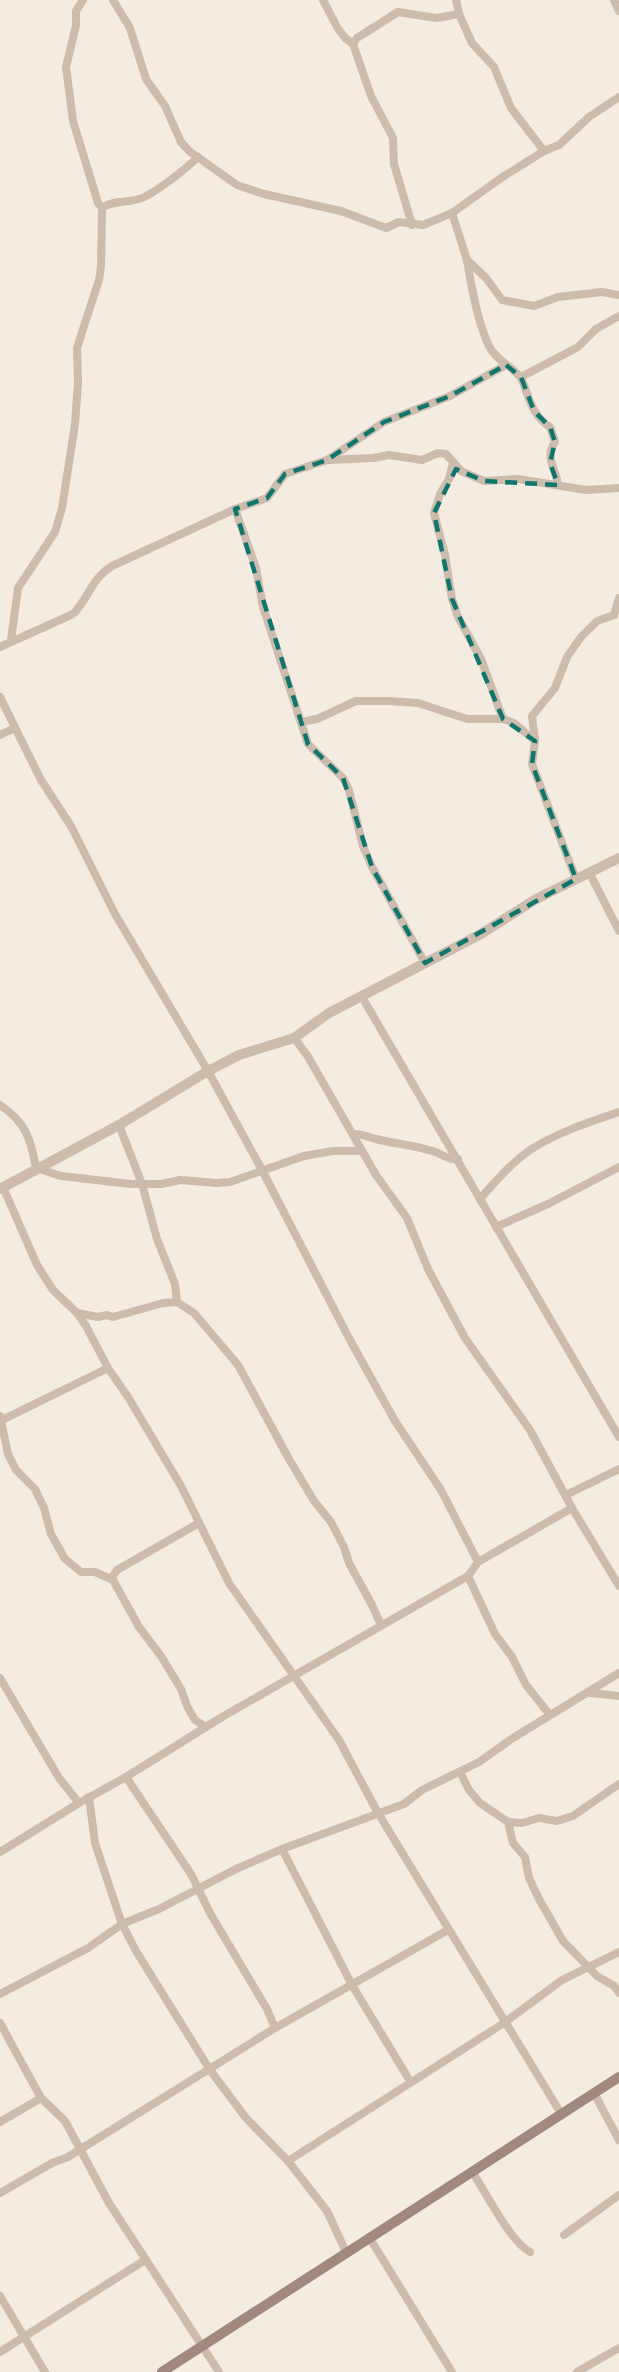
<svg xmlns="http://www.w3.org/2000/svg" width="619" height="2372" font-family="Helvetica,sans-serif">
<style>
.lines{fill:none;stroke-linecap:round;stroke-linejoin:round}
.minor{stroke:#cdbbac;stroke-width:8}
.tertiary{stroke:#cdbbac;stroke-width:10}
.secondary{stroke:#a18a7d;stroke-width:10}
.marked{fill:none;stroke:#0f766e;stroke-width:4.5;stroke-dasharray:12 8;stroke-linejoin:round}
</style>
<rect width="100%" height="100%" fill="#f4ebe1"/>
<g class="lines">
<g class="minor">
<path d="M113 0 130 28 146 79 165 106 181 142 189 151 237 185 264 194 341 211 386 228 399 222 423 225 452 213 501 178 544 151 559 145 589 117 619 97"/>
<path d="M323 0 337 27 345 38 353 44 371 96 393 138 394 164 412 225"/>
<path d="M456 0 459 14 472 43 494 67 511 108 544 151"/>
<path d="M614 0 619 11"/>
<path d="M353 44 357 38 398 12 436 18 459 14"/>
<path d="M102 208C113 200 127 203 139 199 153 195 187 168 198 157"/>
<path d="M452 213 467 260 487 279 502 300 534 306 558 297 602 292 619 295"/>
<path d="M467 260C471 285 478 324 489 346 496 361 516 368 522 380 529 397 532 416 550 427L555 442C544 458 556 468 558 485"/>
<path d="M521 377 578 347 596 329 619 316"/>
<path d="M328 460 374 458 389 455 422 460 438 453 446 454 461 471 484 481 518 479 586 490 619 488"/>
<path d="M453 463 449 479 440 494 434 513 445 555 452 599 458 617 481 659 503 719"/>
<path d="M235 509 256 568 263 607 308 744 343 778 349 790 363 846 372 867 425 963"/>
<path d="M614 615 619 598"/>
<path d="M11 640 18 588 55 532 62 508 75 424 78 383 77 348 99 280 101 267 102 208 98 203 73 121 66 67 76 25V11L83 0"/>
<path d="M0 647 73 614C89 598 91 579 112 566L235 509 267 498 285 474 327 460 384 422 450 396 506 365"/>
<path d="M0 697 41 780 71 826 115 914 208 1071 262 1170 350 1340 395 1421 441 1490 478 1562"/>
<path d="M301 722 317 719 356 701H390L418 703 467 719H503L514 723 534 740"/>
<path d="M0 735 15 728"/>
<path d="M589 872 619 931"/>
<path d="M576 879 532 764 535 741 532 716 555 688 567 657 581 637 597 621 614 615"/>
<path d="M362 997 619 1437"/>
<path d="M294 1038 307 1055 376 1175 407 1218 428 1269 465 1338 530 1430 572 1508 619 1586"/>
<path d="M0 1105C26 1122 31 1140 36 1168L61 1176 131 1184H161L180 1180 217 1183 230 1182 304 1156 333 1151H362"/>
<path d="M119 1125 142 1184 157 1239 175 1284 177 1302"/>
<path d="M354 1134C363 1134 368 1137 376 1139 395 1144 414 1145 432 1151 441 1153 449 1161 458 1159"/>
<path d="M3 1187 37 1265 53 1290 77 1313 86 1326 108 1368 128 1397 181 1486 229 1583 339 1740 378 1813 562 2115"/>
<path d="M480 1199C495 1182 511 1163 530 1150 556 1133 589 1122 619 1112"/>
<path d="M496 1227 548 1204 619 1167"/>
<path d="M77 1313 98 1317 107 1315 113 1317 163 1303 177 1302 194 1313 238 1365 289 1459 314 1501 331 1522 344 1547 349 1563 372 1605 381 1625"/>
<path d="M0 1416 8 1454 16 1470 35 1489 44 1508 51 1534 65 1559 81 1572H95L113 1580 139 1627 161 1656 181 1689 187 1706 195 1720 206 1727"/>
<path d="M0 1421 108 1368"/>
<path d="M566 1495 619 1469"/>
<path d="M468 1576 495 1634 512 1657 526 1685 550 1715"/>
<path d="M113 1580 112 1577 117 1570 199 1523"/>
<path d="M0 1678 59 1778 79 1803"/>
<path d="M591 1693 619 1696"/>
<path d="M460 1772 469 1790 480 1803 508 1822 522 1823 539 1818 557 1821 573 1816 619 1784"/>
<path d="M126 1777 191 1874 210 1913 267 2009 275 2028"/>
<path d="M89 1797 95 1843 122 1924 136 1951 210 2070 246 2118 288 2161 327 2211 346 2252"/>
<path d="M508 1822 513 1843 525 1857 529 1878 539 1899 563 1941 597 1976 614 1986 619 1993"/>
<path d="M282 1849 352 1985 410 2081"/>
<path d="M0 1852 79 1803 126 1777 222 1717 468 1576 478 1562 572 1508"/>
<path d="M0 1994 88 1948 122 1924 159 1909 236 1869 282 1849 404 1804 422 1790 479 1762 513 1738 619 1673"/>
<path d="M0 2023 41 2098 65 2121 109 2203 219 2372"/>
<path d="M594 2093 619 2140"/>
<path d="M0 2122 41 2098"/>
<path d="M288 2161 504 2023 562 1980 619 1952"/>
<path d="M473 2173C486 2193 510 2241 530 2252"/>
<path d="M0 2193 52 2163 68 2157 275 2028 448 1930"/>
<path d="M564 2235 619 2195"/>
<path d="M369 2237 452 2372"/>
<path d="M0 2296 45 2372"/>
<path d="M0 2352 145 2260"/>
<path d="M577 2372 619 2348"/>
</g>
<path class="tertiary" d="M0 1189 119 1125 208 1071 239 1055 294 1038 329 1013 481 934 536 899 619 858"/>
<path class="secondary" d="M162 2372C314 2273 467 2176 619 2077"/>
</g>
<path class="marked" d="M506 365 521 377 534 411 550 427 555 442 550 463 558 485 484 481 456 469 434 513 452 599 503 719 535 741 532 764 576 879 425 963 372 867 343 778 308 744 235 509 267 498 285 474 327 460 384 422 450 396Z"/>
</svg>
